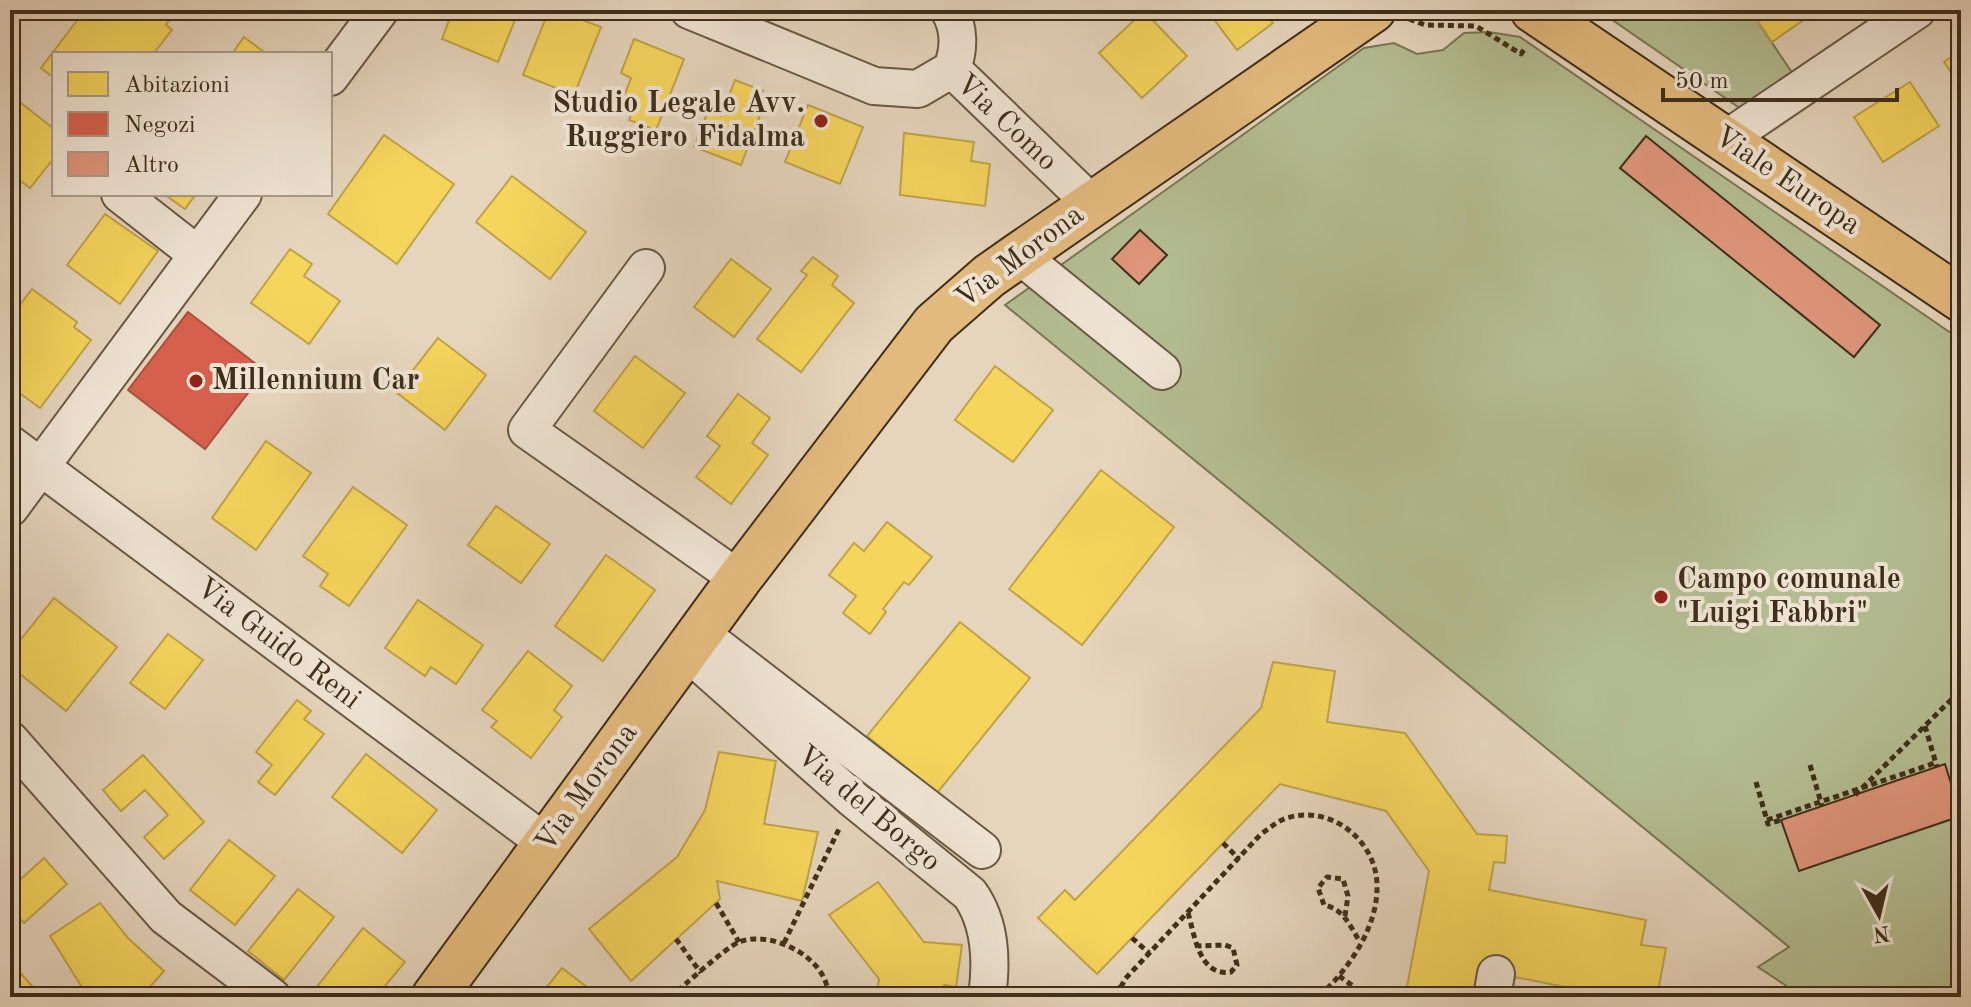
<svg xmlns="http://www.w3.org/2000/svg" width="1971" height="1007" font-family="'Old Standard TT',serif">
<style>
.green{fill:#b4bd92;stroke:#7a7656;stroke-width:2}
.homes{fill:#f6d55c;stroke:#bfa348;stroke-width:2}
.shops{fill:#d6604d;stroke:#a9513e;stroke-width:2}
.building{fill:#de957a;stroke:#3f2f1a;stroke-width:2}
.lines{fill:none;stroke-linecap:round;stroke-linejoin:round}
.minor-casing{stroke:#695843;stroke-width:40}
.major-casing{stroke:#3f2f1a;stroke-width:48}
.path{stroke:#3f2f1a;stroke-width:5;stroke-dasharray:6 4;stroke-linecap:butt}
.minor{stroke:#efe4d4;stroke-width:36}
.major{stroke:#e3ba7e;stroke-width:44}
.poi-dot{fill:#8f2418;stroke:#efe4d4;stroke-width:3}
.labels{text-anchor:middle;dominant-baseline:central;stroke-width:8;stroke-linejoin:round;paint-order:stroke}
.poi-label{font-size:30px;font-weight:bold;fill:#3f2f1a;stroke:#efe4d4;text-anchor:start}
.street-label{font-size:30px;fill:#3f2f1a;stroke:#efe4d4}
</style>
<rect width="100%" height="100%" fill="#e6d5bd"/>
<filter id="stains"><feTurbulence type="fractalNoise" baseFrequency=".0025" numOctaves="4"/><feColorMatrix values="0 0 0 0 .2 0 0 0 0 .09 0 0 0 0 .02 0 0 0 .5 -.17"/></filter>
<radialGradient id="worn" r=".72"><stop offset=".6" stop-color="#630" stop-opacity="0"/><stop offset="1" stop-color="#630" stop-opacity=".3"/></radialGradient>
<g class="green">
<path d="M1598 10H1750L1795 77 1744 111Z"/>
<path d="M1489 32 1520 37 1961 340V997H1803L1758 967 1789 947 1005 305 1364 48 1394 43 1417 54 1443 50 1464 33Z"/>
</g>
<g class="homes">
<path d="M85 10H177L166 25 172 30 153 54H54V78L41 68Z"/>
<path d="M453 10H519L498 62 442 39Z"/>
<path d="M549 10H556L601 27 574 95 523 75Z"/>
<path d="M1207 10H1264L1273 23 1237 50Z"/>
<path d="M1750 10H1818L1772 42Z"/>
<path d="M1144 11 1187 56 1142 98 1099 53Z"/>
<path d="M244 37 267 54H232Z"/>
<path d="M634 39 684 59 656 130 629 120 631 115 619 110 631 78 621 73Z"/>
<path d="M1961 50V87L1944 62Z"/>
<path d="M735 80 763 91 761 95 767 97 741 165 694 147 708 111 721 116Z"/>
<path d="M1910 82 1939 126 1883 162 1854 117Z"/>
<path d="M16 99 54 129V158L30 188 10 173V107Z"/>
<path d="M808 105 863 127 840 184 785 162Z"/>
<path d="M904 133 974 142 971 161 990 164 985 206 900 195Z"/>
<path d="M384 135 454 184 397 264 328 214Z"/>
<path d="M512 176 586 232 550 279 476 222Z"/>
<path d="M164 194H196L185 209Z"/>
<path d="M105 214 158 251 120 304 67 265Z"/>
<path d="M290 249 312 264 304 276 340 301 309 344 251 303Z"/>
<path d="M813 257 838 276 832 285 854 303 801 372 757 339 807 275 801 271Z"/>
<path d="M731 259 771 289 734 337 694 307Z"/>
<path d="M32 289 77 322 74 327 91 340 40 408 10 386V318Z"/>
<path d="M438 338 486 375 445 430 396 392Z"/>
<path d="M635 356 685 393 643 448 594 411Z"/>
<path d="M995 366 1053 410 1013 462 955 420Z"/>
<path d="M738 394 770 418 752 443 768 455 731 504 696 477 720 446 707 436Z"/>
<path d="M266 441 311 473 256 550 212 518Z"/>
<path d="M1101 470 1174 527 1082 645 1009 589Z"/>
<path d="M353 487 407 525 349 606 320 586 328 574 303 556Z"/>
<path d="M496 506 550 544 521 583 468 545Z"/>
<path d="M887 522 932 557 909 585 904 582 883 609 886 612 870 634 843 613 856 596 829 575 854 543 864 551Z"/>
<path d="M606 555 655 590 603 661 555 626Z"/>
<path d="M54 598 117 647 66 711 10 666V653Z"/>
<path d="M418 600 483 645 456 684 431 667 425 676 385 648Z"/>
<path d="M960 622 1030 678 937 793 867 736Z"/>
<path d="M168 634 203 660 165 709 130 683Z"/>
<path d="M528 651 572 686 554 710 562 717 531 758 491 727 497 721 482 710Z"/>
<path d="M1273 662 1335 671 1327 722 1405 733 1477 834 1507 836 1505 863 1494 862 1489 890 1646 920 1641 945 1666 948 1658 992 1632 990V997H1615L1480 970 1476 997H1405L1429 871 1386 811 1280 784 1097 974 1038 918 1065 890 1075 900 1261 708Z"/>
<path d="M297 700 311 711 304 719 324 734 275 795 258 782 272 765 256 752Z"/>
<path d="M719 752 776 761 764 824 818 832 802 901 717 881 720 899 631 981 589 929 677 857 705 810Z"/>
<path d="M366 754 437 810 402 853 332 797Z"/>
<path d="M143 755 204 822 164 859 144 837 168 815 145 790 121 811 103 790Z"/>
<path d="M229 840 275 876 235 925 190 890Z"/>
<path d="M44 858 67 884 24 923 10 908V889Z"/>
<path d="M878 882 924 942 962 945 956 987 944 985 942 997H876L879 979 829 915Z"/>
<path d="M298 889 334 917 284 980 248 951Z"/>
<path d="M100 903 128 938 164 971 141 997H88L50 936Z"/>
<path d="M363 928 405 962 376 997H327L316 988Z"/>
<path d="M16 968 40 995 38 997H10V974Z"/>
<path d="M562 968 600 997H539Z"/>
</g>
<path class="shops" d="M188 312 265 371 205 449 128 390Z"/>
<g class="building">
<path d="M1646 136 1880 325 1854 357 1620 168Z"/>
<path d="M1140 230 1167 255 1139 284 1112 259Z"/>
<path d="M1945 764 1961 816 1799 871 1781 820Z"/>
</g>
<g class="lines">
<g class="minor-casing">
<g id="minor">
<path d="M689 10 874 86 918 89 952 69"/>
<path d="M949 10C960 28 959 50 952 69"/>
<path d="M952 69 1091 203"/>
<path d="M330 77 380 10"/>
<path d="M1726 139 1917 10"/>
<path d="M120 194 198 255"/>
<path d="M1019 255 1162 371"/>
<path d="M646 268 527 430 739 579"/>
<path d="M10 444 547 844"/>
<path d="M10 508 243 194"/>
<path d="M700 633 982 850"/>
<path d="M686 651 853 799 970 894C991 924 992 961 987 997"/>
<path d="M10 740 166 917 272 997"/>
<path d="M1492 997 1496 974"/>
</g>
</g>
<g class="major-casing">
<g id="major">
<path d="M1533 10 1961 299"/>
<path d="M434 997 739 579 934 324 989 276 1019 255 1373 10"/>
</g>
</g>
<g class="path">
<path d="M1409 19 1425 25 1476 26 1521 54 1526 47"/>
<path d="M1925 726 1937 767"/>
<path d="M1810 765 1822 806"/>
<path d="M1756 782 1768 824 1781 820"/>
<path d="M1855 795 1961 690"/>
<path d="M1767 820 1935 763"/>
<path d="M1223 843 1239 859"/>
<path d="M716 903 739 942"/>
<path d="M1188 913C1195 936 1199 977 1231 972L1237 965 1233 948 1225 945 1198 946"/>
<path d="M1345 916 1348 896 1343 879 1327 877 1318 888 1324 905C1344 909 1350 926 1360 942"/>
<path d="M1132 938 1149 953"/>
<path d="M676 939 701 973"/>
<path d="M784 943 839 829"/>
<path d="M1339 976 1368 997"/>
<path d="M1021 991 1026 993 1099 997 1121 987"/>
<path d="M670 997C685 985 725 948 739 942 772 929 830 959 828 997"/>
<path d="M792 997 803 991 828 993"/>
<path d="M1123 997 1121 987 1125 979 1261 834C1270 828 1277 821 1287 818 1331 804 1377 841 1377 886 1378 927 1348 971 1318 997"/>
</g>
<use href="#minor" class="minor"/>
<use href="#major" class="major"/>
</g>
<g class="poi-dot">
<circle cx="821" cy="121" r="8"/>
<circle cx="196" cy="381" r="8"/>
<circle cx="1661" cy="597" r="8"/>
</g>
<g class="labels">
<g class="poi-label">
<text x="805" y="104" text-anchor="end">Studio Legale Avv.<tspan x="805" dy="34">Ruggiero Fidalma</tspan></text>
<text x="212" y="381">Millennium Car</text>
<text x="1677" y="580">Campo comunale<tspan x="1677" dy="34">"Luigi Fabbri"</tspan></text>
</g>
<g class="street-label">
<text transform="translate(1006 123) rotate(43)">Via Como</text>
<text transform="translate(1787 181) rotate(34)">Viale Europa</text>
<text transform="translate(1020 257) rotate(-37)">Via Morona</text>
<text transform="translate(278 644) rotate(37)">Via Guido Reni</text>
<text transform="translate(587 788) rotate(-54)">Via Morona</text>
<text transform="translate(868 809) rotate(40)">Via del Borgo</text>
</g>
</g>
<rect width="1971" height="1007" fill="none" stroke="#e6d5bd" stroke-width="40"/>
<rect x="12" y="12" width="1947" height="983" fill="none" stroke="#3f2f1a" stroke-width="4"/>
<rect x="20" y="20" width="1931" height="967" fill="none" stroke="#3f2f1a" stroke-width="2"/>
<rect x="52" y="52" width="280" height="144" fill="#efe4d4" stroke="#a99c8a" stroke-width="2"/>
<rect x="68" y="72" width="40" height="24" fill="#f6d55c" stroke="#a99c8a" stroke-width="2"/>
<text x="124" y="92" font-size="24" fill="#3f2f1a">Abitazioni</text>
<rect x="68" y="112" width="40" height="24" fill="#d6604d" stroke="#a99c8a" stroke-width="2"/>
<text x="124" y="132" font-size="24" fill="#3f2f1a">Negozi</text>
<rect x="68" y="152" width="40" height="24" fill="#de957a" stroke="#a99c8a" stroke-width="2"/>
<text x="124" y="172" font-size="24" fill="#3f2f1a">Altro</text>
<g transform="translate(1879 915) rotate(172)" stroke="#efe4d4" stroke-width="6" paint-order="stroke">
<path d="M0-6L14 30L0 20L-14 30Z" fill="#3f2f1a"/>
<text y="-12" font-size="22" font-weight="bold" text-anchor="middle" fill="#3f2f1a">N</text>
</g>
<path d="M1663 88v12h234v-12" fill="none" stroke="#3f2f1a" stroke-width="4"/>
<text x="1675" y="88" font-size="24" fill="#3f2f1a" stroke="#efe4d4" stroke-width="6" paint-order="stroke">50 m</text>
<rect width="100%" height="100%" filter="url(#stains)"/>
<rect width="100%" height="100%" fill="url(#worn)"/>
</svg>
